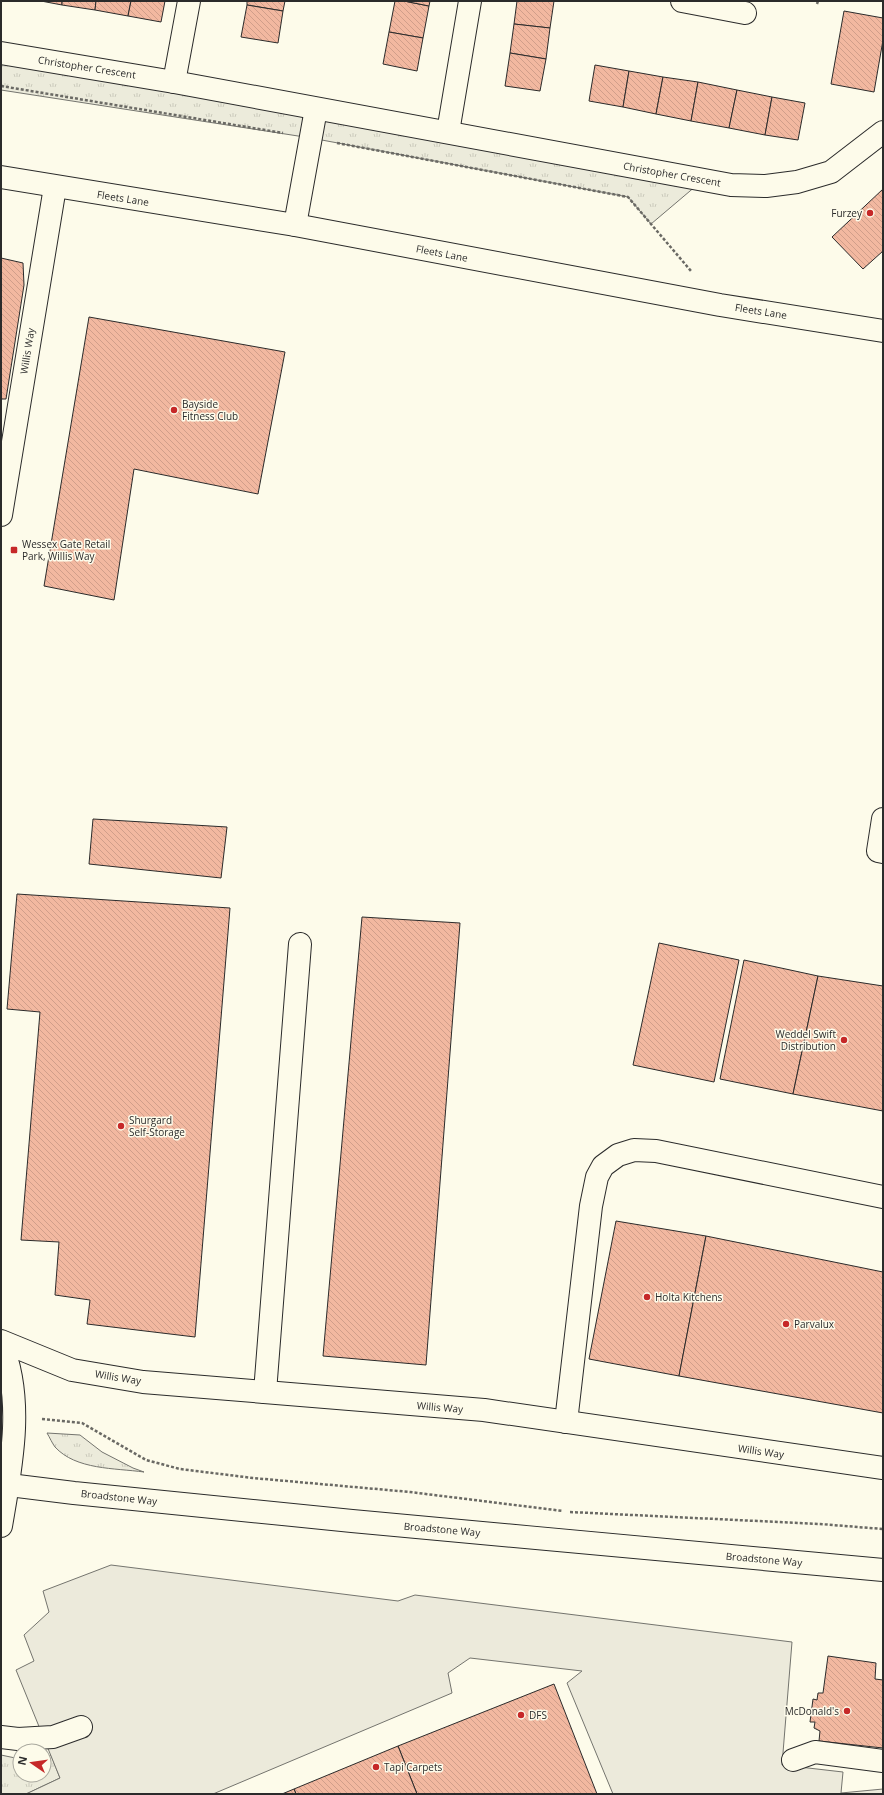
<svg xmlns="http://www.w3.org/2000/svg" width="884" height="1795" font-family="'Open Sans',sans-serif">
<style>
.grass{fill:url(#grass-tufts);stroke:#74746e}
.parking{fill:#eceadb;stroke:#74746e}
.building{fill:url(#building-back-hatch);stroke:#2b2b2b}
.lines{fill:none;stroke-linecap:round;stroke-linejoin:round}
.minor-casing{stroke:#2b2b2b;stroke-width:24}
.major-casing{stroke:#2b2b2b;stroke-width:24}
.path{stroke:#6a6964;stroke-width:2.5;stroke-dasharray:3 2;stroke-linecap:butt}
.minor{stroke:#fdfbea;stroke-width:22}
.major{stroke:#fdfbea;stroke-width:22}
.poi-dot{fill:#c62828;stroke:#fdfbea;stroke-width:1.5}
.labels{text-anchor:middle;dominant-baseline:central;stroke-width:3;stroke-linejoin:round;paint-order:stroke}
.street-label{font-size:10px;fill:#2b2b2b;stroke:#fdfbea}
.poi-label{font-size:10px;fill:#2b2b2b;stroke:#fdfbea;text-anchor:start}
</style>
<defs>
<pattern id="grass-tufts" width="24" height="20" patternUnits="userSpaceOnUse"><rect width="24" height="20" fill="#ecebdb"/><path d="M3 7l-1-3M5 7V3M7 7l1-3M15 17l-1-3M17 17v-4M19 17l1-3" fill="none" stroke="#cbcabc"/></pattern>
<pattern id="building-back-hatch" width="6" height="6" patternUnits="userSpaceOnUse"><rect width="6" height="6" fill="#f2b8a0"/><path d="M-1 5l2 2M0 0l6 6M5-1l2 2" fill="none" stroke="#d09e8a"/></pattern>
</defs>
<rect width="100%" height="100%" fill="#fdfbea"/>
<g class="grass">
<path d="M1 53 703 180 651 224 628 197 311 138 1 90Z"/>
<path d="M47 1433 80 1435 102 1452 133 1468 144 1472C115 1468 76 1470 55 1447 52 1443 50 1438 47 1433Z"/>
<path d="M1 1755 20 1759V1775H44V1757L51 1755 60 1778 26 1794H1Z"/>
</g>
<path class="parking" d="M111 1565 398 1601 415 1595 792 1642 782 1765 843 1772 841 1793 883 1789V1794H613L567 1683 582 1671 470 1658 448 1673 452 1693 213 1794H26L60 1778 16 1670 34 1661 24 1635 49 1612 43 1591Z"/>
<g class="building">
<path d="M41 1H62V5Z"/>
<path d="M62 1H96L95 10 62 5Z"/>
<path d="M96 1H131L128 16 95 10Z"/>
<path d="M131 1H165L161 22 128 16Z"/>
<path d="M247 1H285L283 11 247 5Z"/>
<path d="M395 1H404L429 6 423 38 389 32Z"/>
<path d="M404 1H430L429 6Z"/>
<path d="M517 1H554L550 28 514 24Z"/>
<path d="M247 5 283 11 278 43 241 37Z"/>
<path d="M844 11 883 18V40L874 92 831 84Z"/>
<path d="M514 24 550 28 546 59 510 53Z"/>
<path d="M389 32 423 38 417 71 383 64Z"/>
<path d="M510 53 546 59 540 91 505 86Z"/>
<path d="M595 65 629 71 623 107 589 101Z"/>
<path d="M629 71 663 77 656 114 623 107Z"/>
<path d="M663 77 698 82 691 121 656 114Z"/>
<path d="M698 82 737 90 729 128 691 121Z"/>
<path d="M737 90 772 97 765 135 729 128Z"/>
<path d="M772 97 805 103 798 140 765 135Z"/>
<path d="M883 189V251L863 269 832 237Z"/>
<path d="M1 258 23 263 24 285 6 399H1Z"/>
<path d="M89 317 285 352 258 494 134 469 114 600 44 586Z"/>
<path d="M93 819 227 827 221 878 89 864Z"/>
<path d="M17 894 230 908 195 1337 87 1324 90 1300 55 1295 59 1242 21 1240 40 1012 7 1009Z"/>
<path d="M362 917 460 923 426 1365 323 1356Z"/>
<path d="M659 943 739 960 714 1082 633 1065Z"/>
<path d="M744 960 818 976 793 1094 720 1079Z"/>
<path d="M818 976 883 986V1111L793 1094Z"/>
<path d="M616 1221 706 1236 679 1376 589 1359Z"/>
<path d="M706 1236 883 1272V1413L679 1376Z"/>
<path d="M828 1656 876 1663 875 1679 883 1680V1748L819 1741 820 1731 814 1728 815 1722H810L813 1699 817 1700 818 1693H823Z"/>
<path d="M554 1684 597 1794H417L398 1746Z"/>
<path d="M398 1746 417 1794H296L294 1789Z"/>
<path d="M294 1789 296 1794H282Z"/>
</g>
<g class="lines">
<g class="minor-casing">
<g id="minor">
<path d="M682 1 745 13"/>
<path d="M1 53 174 82 731 185 766 186 797 182 831 172 883 132"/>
<path d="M174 82 189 1"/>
<path d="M448 132 470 1"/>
<path d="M1 177 295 225 720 305 883 331"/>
<path d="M295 225 316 109"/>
<path d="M1 515 55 187"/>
<path d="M883 819 878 851 883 852"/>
<path d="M1 1341 72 1370 143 1382 484 1410 883 1468"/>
<path d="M1 1343C25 1400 11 1467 1 1526"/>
<path d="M265 1392 300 944"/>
<path d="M566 1422 591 1206 597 1177 603 1166 618 1155 634 1150 656 1151 883 1197"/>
<path d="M1 1737 18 1739 53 1737 81 1727"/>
<path d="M793 1760 815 1752 883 1761"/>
</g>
</g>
<g class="major-casing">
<path id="major" d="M1 1484 74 1493 352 1521 883 1570"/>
</g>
<g class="path">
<path d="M817 4 818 1"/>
<path d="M1 86 283 133"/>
<path d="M337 143 628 197 691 271"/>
<path d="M42 1419 82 1423 146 1460 180 1469 253 1478 410 1492 563 1511"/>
<path d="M570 1512 820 1524 883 1529"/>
</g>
<use href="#minor" class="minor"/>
<use href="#major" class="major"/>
</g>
<g class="poi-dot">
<circle cx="870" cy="213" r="4"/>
<circle cx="174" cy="410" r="4"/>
<rect x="10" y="546" width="8" height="8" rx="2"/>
<circle cx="844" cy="1040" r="4"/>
<circle cx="121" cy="1126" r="4"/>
<circle cx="647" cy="1297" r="4"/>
<circle cx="786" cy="1324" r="4"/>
<circle cx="847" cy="1711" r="4"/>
<circle cx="521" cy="1715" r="4"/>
<circle cx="376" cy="1767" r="4"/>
</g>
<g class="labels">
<g class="street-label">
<text transform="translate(87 67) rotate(9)">Christopher Crescent</text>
<text transform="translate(672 174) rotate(10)">Christopher Crescent</text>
<text transform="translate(123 198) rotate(9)">Fleets Lane</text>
<text transform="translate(442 253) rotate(11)">Fleets Lane</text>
<text transform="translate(761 311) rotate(9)">Fleets Lane</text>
<text transform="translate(27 351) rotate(-81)">Willis Way</text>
<text transform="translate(118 1377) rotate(9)">Willis Way</text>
<text transform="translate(440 1407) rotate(5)">Willis Way</text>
<text transform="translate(761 1451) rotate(8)">Willis Way</text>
<text transform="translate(119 1497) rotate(6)">Broadstone Way</text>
<text transform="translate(442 1529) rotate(5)">Broadstone Way</text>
<text transform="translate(764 1559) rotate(5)">Broadstone Way</text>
</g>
<g class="poi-label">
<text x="862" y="213" text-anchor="end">Furzey</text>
<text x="182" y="404">Bayside<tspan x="182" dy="12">Fitness Club</tspan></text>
<text x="22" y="544">Wessex Gate Retail<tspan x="22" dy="12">Park, Willis Way</tspan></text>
<text x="836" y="1034" text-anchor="end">Weddel Swift<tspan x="836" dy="12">Distribution</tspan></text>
<text x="129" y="1120">Shurgard<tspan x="129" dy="12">Self-Storage</tspan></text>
<text x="655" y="1297">Holta Kitchens</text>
<text x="794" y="1324">Parvalux</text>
<text x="839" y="1711" text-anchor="end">McDonald's</text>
<text x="529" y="1715">DFS</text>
<text x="384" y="1767">Tapi Carpets</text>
</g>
</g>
<rect width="884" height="1795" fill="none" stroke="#2b2b2b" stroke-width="4"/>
<g transform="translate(32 1763) rotate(283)"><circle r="19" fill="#fdfbea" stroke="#a9a89e"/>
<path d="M0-3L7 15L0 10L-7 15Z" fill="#c62828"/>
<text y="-6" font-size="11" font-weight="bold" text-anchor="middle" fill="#2b2b2b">N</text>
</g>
</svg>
